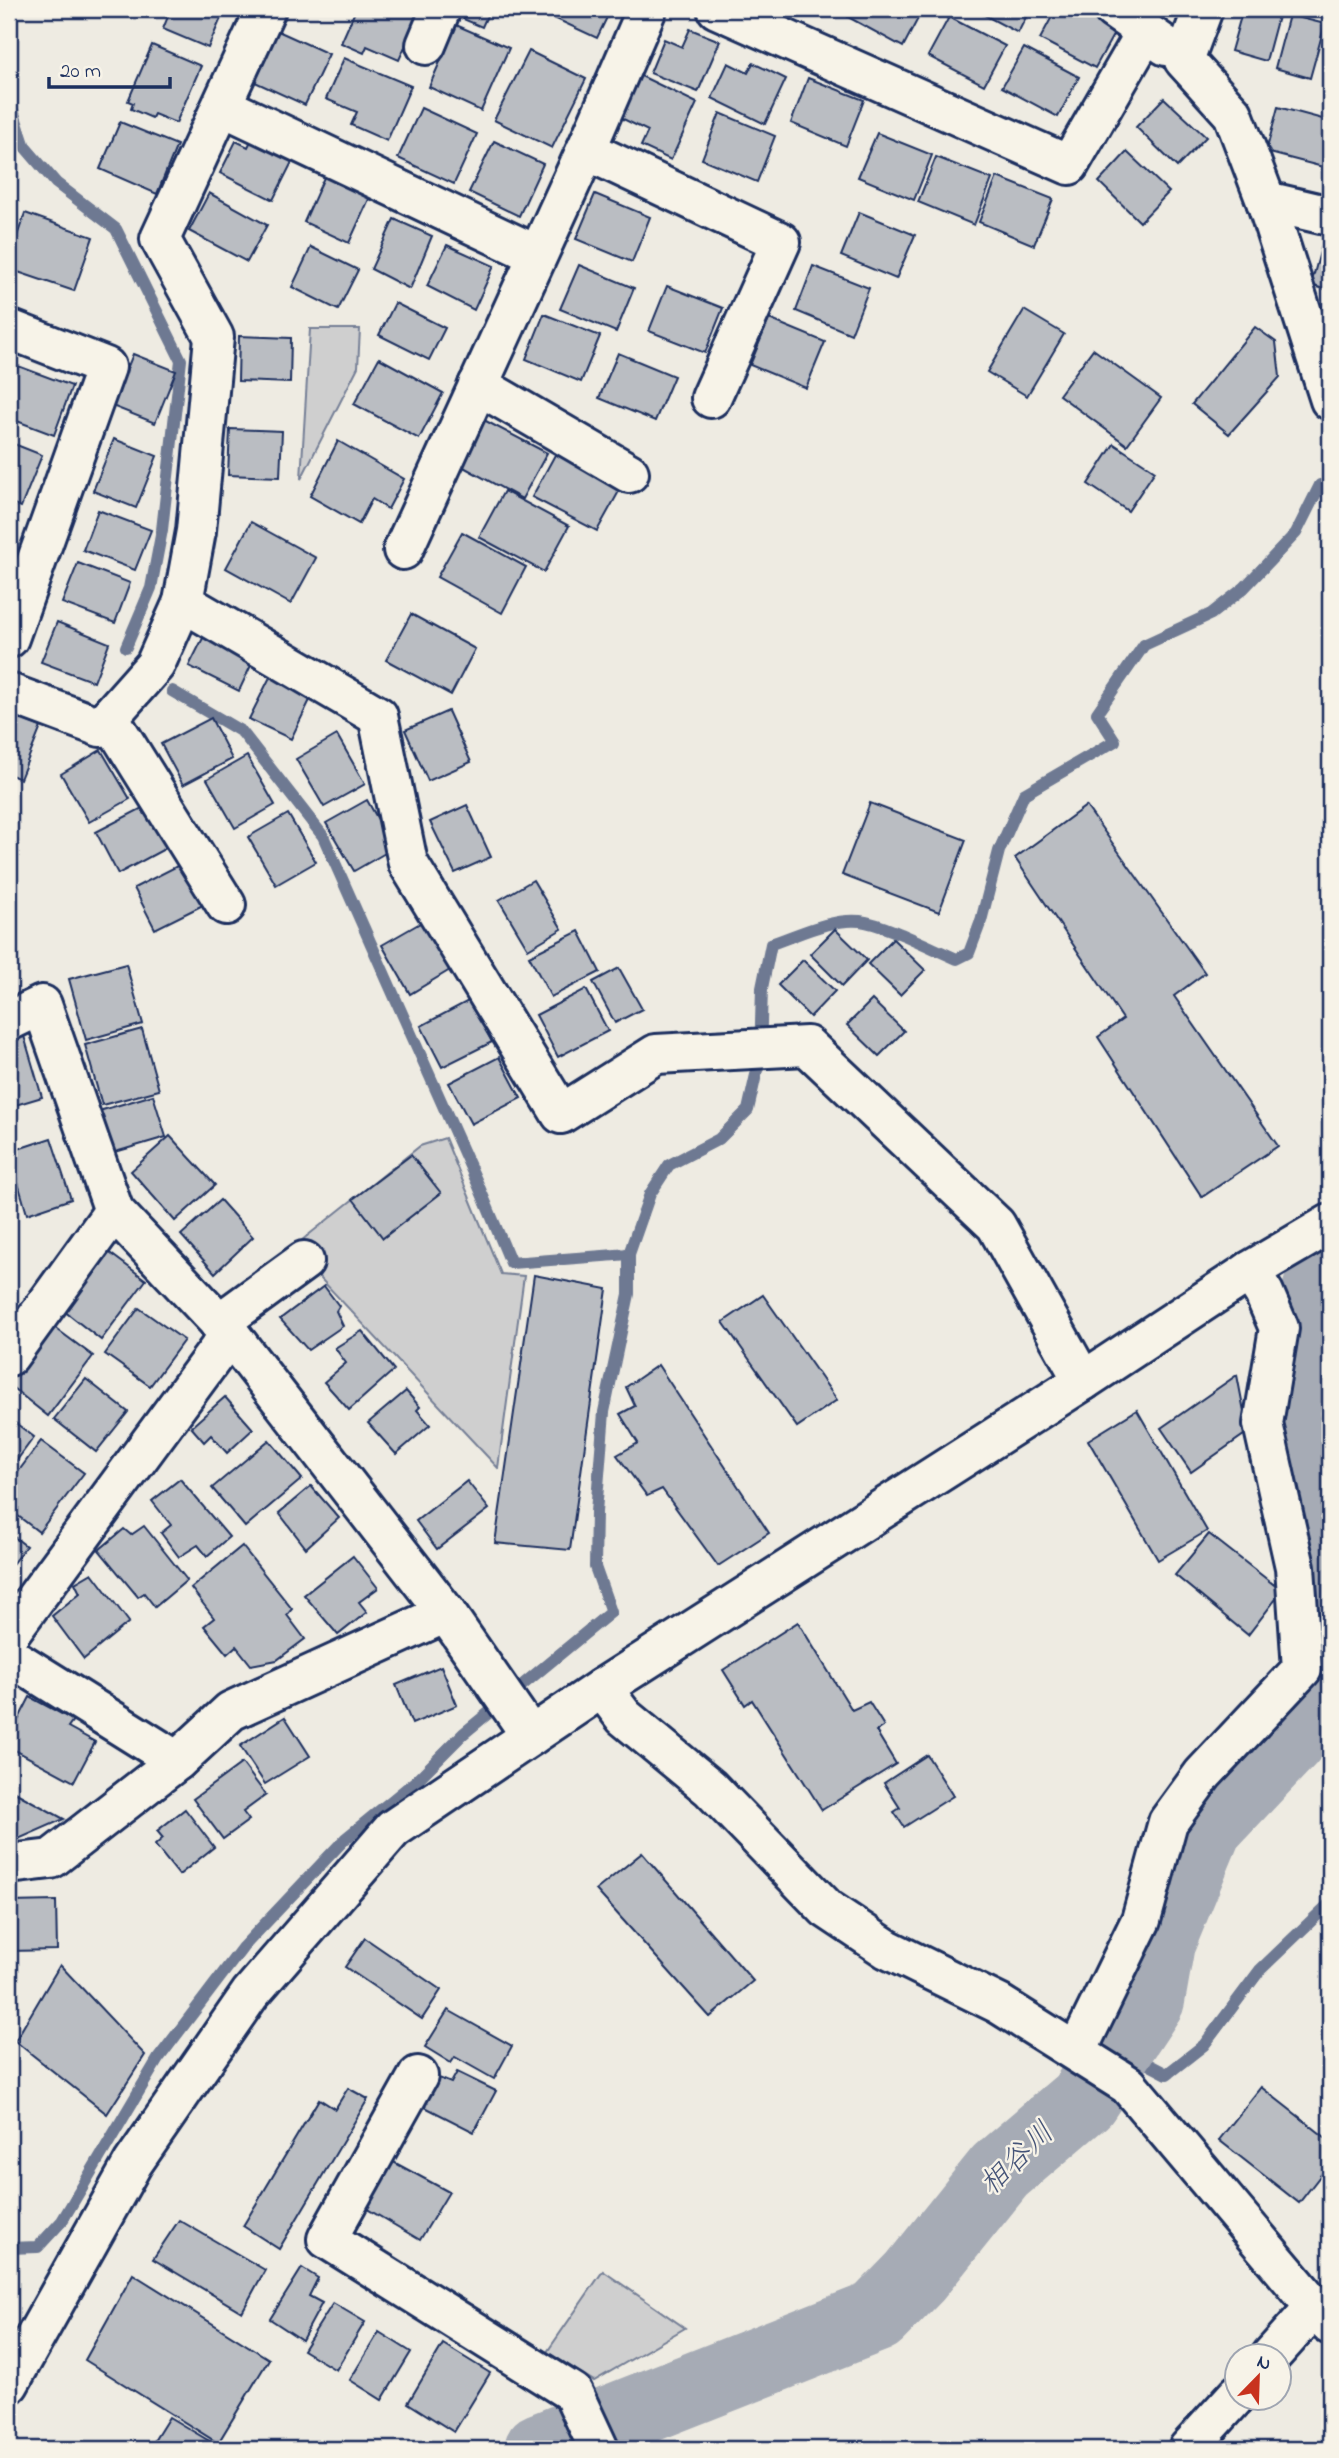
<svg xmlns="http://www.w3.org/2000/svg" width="1339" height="2458" font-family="'Indie Flower','Klee One',sans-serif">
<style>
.green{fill:#cfcfcf;stroke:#757f96;stroke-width:2}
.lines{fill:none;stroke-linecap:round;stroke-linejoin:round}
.stream{stroke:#6e7992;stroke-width:12}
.river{stroke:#a6abb5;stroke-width:72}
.building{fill:#babdc2;stroke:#1b2f5e;stroke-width:2}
.minor-casing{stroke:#1b2f5e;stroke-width:44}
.minor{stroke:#f7f3e8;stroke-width:38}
.labels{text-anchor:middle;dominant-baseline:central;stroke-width:5;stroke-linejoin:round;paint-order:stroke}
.water-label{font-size:30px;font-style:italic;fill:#455478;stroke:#f7f3e8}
</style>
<rect width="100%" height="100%" fill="#eeebe2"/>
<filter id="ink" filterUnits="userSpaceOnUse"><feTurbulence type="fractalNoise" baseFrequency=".0143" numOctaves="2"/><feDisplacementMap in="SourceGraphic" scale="14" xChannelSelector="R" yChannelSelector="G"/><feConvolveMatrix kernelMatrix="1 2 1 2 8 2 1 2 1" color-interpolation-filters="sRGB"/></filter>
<g filter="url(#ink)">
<g class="green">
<path d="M310 329H360L358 367 301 479Z"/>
<path d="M445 1138 501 1274 524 1276 498 1468 292 1248 420 1146Z"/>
<path d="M603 2271 685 2328 594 2381 547 2352Z"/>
</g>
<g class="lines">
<g class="stream">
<path d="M9 55 11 105 25 147 56 183 116 229 181 360 162 530 151 588 126 647"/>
<path d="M629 1254 650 1194 669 1165 719 1139 748 1110 760 1057 762 988 771 944C798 935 831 918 860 921 885 924 933 949 957 959L969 953 981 921 999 851 1024 794 1115 741 1097 713 1144 645 1211 614 1244 588 1296 533 1320 485"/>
<path d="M1117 2048 1167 2074 1204 2045 1260 1970 1330 1903"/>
<path d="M9 2248 38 2247 62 2221 158 2059 243 1947 345 1839 416 1781 463 1734 611 1612 595 1567 596 1512 604 1412 629 1294V1254L511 1263 477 1182 323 836 242 732 172 691"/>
</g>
<g class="river">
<path d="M1330 1270 1319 1288 1283 1411 1307 1538 1313 1597 1330 1681"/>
<path d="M540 2449 877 2316 915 2277 1000 2171 1083 2100 1149 2000 1159 1943 1207 1827 1290 1739 1330 1693"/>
</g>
</g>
<g class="building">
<path d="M171 9H225L208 48 163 29Z"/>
<path d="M356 9H422L399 60 367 46 364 53 341 43Z"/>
<path d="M457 9H490L482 27 454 15Z"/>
<path d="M540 9H611L597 38 539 11Z"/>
<path d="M852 9H923L903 47 848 17Z"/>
<path d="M973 9H1030L1018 33Z"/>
<path d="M1056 9H1080L1117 28 1095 68 1040 39Z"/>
<path d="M1243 9H1280L1266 61 1231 51Z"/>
<path d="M1289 15 1325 24 1310 78 1275 68Z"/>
<path d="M949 17 1005 46 984 85 928 56Z"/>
<path d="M456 25 509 48 481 111 429 87Z"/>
<path d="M690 29 720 41 698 92 650 73 664 39 682 47Z"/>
<path d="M278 31 329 54 305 105 255 82Z"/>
<path d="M152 45 201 66 176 123 154 114 152 118 131 109 133 103 128 101Z"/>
<path d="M1024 48 1079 77 1058 117 1002 87Z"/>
<path d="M529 51 586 79 552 148 494 120Z"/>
<path d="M344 58 411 86 387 141 351 125 357 112 326 99Z"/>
<path d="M728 63 748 73 753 63 786 79 765 124 712 98Z"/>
<path d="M637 74 697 103 671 160 641 146 648 131 617 116Z"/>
<path d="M808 78 864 100 846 146 791 123Z"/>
<path d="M1164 98 1206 137 1177 167 1136 127Z"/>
<path d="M1278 107 1330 121V138L1323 167 1266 152Z"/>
<path d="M421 108 477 134 454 184 398 158Z"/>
<path d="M720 113 775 136 757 182 702 159Z"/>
<path d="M120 122 177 145 157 194 100 169Z"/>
<path d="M877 133 932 155 914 200 858 177Z"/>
<path d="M253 137 294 158 273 200 220 173 236 141 248 147Z"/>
<path d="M494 141 543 164 519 216 469 192Z"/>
<path d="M1127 152 1169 192 1140 222 1099 182Z"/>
<path d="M936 157 992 179 974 225 918 202Z"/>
<path d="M325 175 370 197 349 243 304 222Z"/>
<path d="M997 177 1053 199 1034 245 979 222Z"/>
<path d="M209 193 267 225 247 262 189 231Z"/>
<path d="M595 194 650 217 632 262 576 239Z"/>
<path d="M859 212 915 235 896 279 841 256Z"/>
<path d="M25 213 93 237 74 291 9 269V259Z"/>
<path d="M394 219 432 236 410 289 371 269Z"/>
<path d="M1323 241 1330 243V291L1311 285Z"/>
<path d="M447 245 494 266 474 310 427 286Z"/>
<path d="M311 247 358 270 338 310 292 287Z"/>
<path d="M579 265 634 288 616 332 560 309Z"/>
<path d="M813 266 869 288 851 334 796 311Z"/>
<path d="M667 286 723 308 705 353 649 331Z"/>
<path d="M395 303 445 328 429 360 379 335Z"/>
<path d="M1024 310 1064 334 1027 396 987 372Z"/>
<path d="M544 314 600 336 581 382 526 359Z"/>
<path d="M769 319 825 342 806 388 750 365Z"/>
<path d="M1255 327 1276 342 1280 377 1229 434 1192 404Z"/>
<path d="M239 336 291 338 290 383 238 381Z"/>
<path d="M1093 349 1161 398 1127 445 1059 395Z"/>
<path d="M618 353 674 376 655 421 599 398Z"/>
<path d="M133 354 176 371 155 423 112 406Z"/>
<path d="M379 358 443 393 419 439 354 404Z"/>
<path d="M18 366 72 386 54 435 9 418V391Z"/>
<path d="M482 419 547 453 522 499 458 464Z"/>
<path d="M230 429 282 431 280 477 228 475Z"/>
<path d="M114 439 157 456 136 508 93 491Z"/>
<path d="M338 441 404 479 388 509 372 499 359 524 310 496Z"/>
<path d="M9 442 42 455 21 507 9 502Z"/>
<path d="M1114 444 1155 471 1128 511 1088 484Z"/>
<path d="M557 451 622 486 597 531 532 497Z"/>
<path d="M504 491 569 526 544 572 479 537Z"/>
<path d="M98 510 151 530 135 570 83 550Z"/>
<path d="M251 522 316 558 291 604 226 568Z"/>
<path d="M462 532 526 567 502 613 437 577Z"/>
<path d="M78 563 130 583 115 623 62 603Z"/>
<path d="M411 614 475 649 451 695 386 660Z"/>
<path d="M57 622 109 643 94 682 41 662Z"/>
<path d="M205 634 254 659 239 691 189 666Z"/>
<path d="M271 675 312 696 291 739 249 719Z"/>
<path d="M448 711 471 762 428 781 405 730Z"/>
<path d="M9 714 41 727 20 779 9 774Z"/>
<path d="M211 718 232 759 183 785 161 744Z"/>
<path d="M337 735 365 784 324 807 296 759Z"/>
<path d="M101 750 130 799 89 822 61 774Z"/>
<path d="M247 756 275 805 235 828 207 779Z"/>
<path d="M367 800 394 848 354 871 326 823Z"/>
<path d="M870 803 966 840 939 912 842 875Z"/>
<path d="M467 805 491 857 455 873 430 822Z"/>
<path d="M146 806 168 847 118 874 96 832Z"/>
<path d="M1086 806 1205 973 1174 996 1278 1146 1202 1197 1098 1037 1123 1019 1015 858Z"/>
<path d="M288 814 316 862 276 885 248 837Z"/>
<path d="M183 863 205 904 155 929 134 888Z"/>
<path d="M533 880 562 929 528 949 499 900Z"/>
<path d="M422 922 450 970 410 994 382 945Z"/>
<path d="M835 929 867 960 842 986 810 954Z"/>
<path d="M579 931 600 972 551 997 529 956Z"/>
<path d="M893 939 925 970 900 995 868 964Z"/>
<path d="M803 960 835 991 810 1017 778 985Z"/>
<path d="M126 964 143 1024 86 1040 69 979Z"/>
<path d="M619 968 642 1009 615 1023 593 982Z"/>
<path d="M586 989 608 1031 558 1057 536 1015Z"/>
<path d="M470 1000 492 1042 442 1067 421 1026Z"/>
<path d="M872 1000 904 1031 879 1056 847 1025Z"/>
<path d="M142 1029 159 1090 102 1105 85 1045Z"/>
<path d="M24 1036 42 1097 9 1107V1041Z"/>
<path d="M499 1057 521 1098 471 1124 449 1083Z"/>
<path d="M153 1095 166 1137 112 1153 99 1111Z"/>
<path d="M170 1136 215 1185 175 1221 131 1171Z"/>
<path d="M51 1138 71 1199 27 1214 9 1152Z"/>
<path d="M411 1155 441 1193 383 1238 353 1199Z"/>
<path d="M220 1200 253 1237 215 1273 181 1235Z"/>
<path d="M103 1248 146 1280 101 1340 59 1307Z"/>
<path d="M534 1275 607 1289 570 1550 495 1543Z"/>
<path d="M324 1286 339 1306 336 1311 343 1326 308 1350 280 1319Z"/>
<path d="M763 1295 837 1400 797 1427 723 1322Z"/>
<path d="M139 1308 184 1340 150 1386 105 1354Z"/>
<path d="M50 1324 93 1356 48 1416 9 1385V1379Z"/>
<path d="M362 1331 394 1370 349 1410 324 1382 346 1363 335 1348Z"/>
<path d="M658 1365 769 1533 718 1566 662 1489 647 1496 617 1455 638 1443 620 1414 635 1406 626 1387Z"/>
<path d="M1237 1375 1248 1432 1191 1472 1161 1428Z"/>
<path d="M86 1379 128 1412 96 1452 54 1419Z"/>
<path d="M406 1391 420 1407 417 1410 430 1425 396 1454 368 1423Z"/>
<path d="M225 1397 253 1429 227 1453 211 1435 204 1442 191 1427Z"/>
<path d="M1137 1410 1207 1531 1158 1560 1088 1440Z"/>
<path d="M9 1418 34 1437 9 1471Z"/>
<path d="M269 1440 302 1479 245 1527 212 1488Z"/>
<path d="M41 1441 84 1473 39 1532 9 1509V1484Z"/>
<path d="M180 1479 229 1537 207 1556 198 1545 179 1557 161 1533 171 1525 152 1501Z"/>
<path d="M467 1481 489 1509 437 1549 416 1521Z"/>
<path d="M311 1486 339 1518 306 1548 279 1513Z"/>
<path d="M144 1526 187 1580 155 1607 144 1593 138 1597 99 1550 124 1529 131 1535Z"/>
<path d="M9 1533 26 1546 9 1568Z"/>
<path d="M1209 1534 1282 1591 1248 1635 1175 1575Z"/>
<path d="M242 1546 292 1609 287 1615 305 1639 277 1660 251 1665 236 1646 227 1654 204 1626 214 1618 191 1588Z"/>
<path d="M353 1556 378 1588 359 1602 367 1612 338 1635 304 1595Z"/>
<path d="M92 1573 129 1622 84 1659 52 1616 80 1593 75 1583Z"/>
<path d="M798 1622 852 1710 869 1702 884 1726 876 1731 896 1764 822 1810 752 1700 745 1705 723 1670Z"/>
<path d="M441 1666 457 1705 412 1724 396 1685Z"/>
<path d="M30 1697 73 1720 68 1727 95 1742 74 1782 9 1747V1738Z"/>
<path d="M285 1717 310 1756 265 1784 240 1746Z"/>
<path d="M927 1755 953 1796 904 1827 894 1812 900 1808 884 1783Z"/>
<path d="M242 1763 266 1795 243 1812 249 1820 223 1839 193 1799Z"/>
<path d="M9 1789 64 1819 14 1841 9 1838Z"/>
<path d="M185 1809 214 1847 179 1875 155 1845 163 1838 157 1831Z"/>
<path d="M642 1853 753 1981 710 2017 596 1890Z"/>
<path d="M56 1901 57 1950 9 1951V1902Z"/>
<path d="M365 1938 441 1990 422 2019 345 1967Z"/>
<path d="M60 1965 145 2055 107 2114 15 2041Z"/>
<path d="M448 2010 512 2046 494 2079 455 2057 451 2063 425 2047Z"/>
<path d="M457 2072 496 2091 474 2132 423 2106 439 2078 451 2083Z"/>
<path d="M1261 2087 1330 2141V2163L1299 2203 1219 2140Z"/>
<path d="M348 2088 368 2099 279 2249 243 2226 319 2099 335 2109Z"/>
<path d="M388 2159 449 2192 420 2240 364 2207Z"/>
<path d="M179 2220 265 2270 242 2312 153 2259Z"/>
<path d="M302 2268 318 2278 309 2296 322 2303 302 2340 270 2319Z"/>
<path d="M133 2274 269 2359 218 2443 85 2360Z"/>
<path d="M333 2303 365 2322 336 2370 303 2350Z"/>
<path d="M379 2332 411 2352 382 2400 350 2380Z"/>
<path d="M443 2344 490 2373 454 2432 408 2403Z"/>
<path d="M169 2417 216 2445 213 2449H149Z"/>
</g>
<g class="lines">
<g class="minor-casing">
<g id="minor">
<path d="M266 9 160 239 214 337 196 531 183 602 378 716 408 863 561 1114 656 1054 807 1046 996 1225 1083 1381"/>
<path d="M647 9 586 150 781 242 711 398"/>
<path d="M717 9 1069 165 1146 32"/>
<path d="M1113 9 1166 46"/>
<path d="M1203 9 1184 60 1233 114 1266 201 1330 216"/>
<path d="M426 45 441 9"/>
<path d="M222 106 537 255"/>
<path d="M1266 201 1330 400"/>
<path d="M9 329 106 367 9 638"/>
<path d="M478 385 629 473"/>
<path d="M403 550 586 150"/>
<path d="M9 693 100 727 155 665 183 602"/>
<path d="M109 717 226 905"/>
<path d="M9 1021 42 1005 114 1211"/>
<path d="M219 1323 304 1261"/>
<path d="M9 1356 114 1211 230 1334 446 1613 531 1736"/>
<path d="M9 1634 230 1334"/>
<path d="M9 1656 177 1761"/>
<path d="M602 1688 624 1717 710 1788 827 1909 887 1949 999 2004 1128 2085 1330 2325"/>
<path d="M9 1864 51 1859 177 1761 231 1711 446 1613"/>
<path d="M1077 2051 1141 1920 1168 1822 1203 1774 1302 1669 1295 1567 1263 1424 1279 1328 1264 1293 1250 1271"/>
<path d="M418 2076 327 2239 573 2393 599 2449"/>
<path d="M1271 2356 1314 2308"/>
<path d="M9 2384 133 2163 250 1994 393 1829 602 1688 1083 1381 1250 1271 1330 1224"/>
<path d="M1188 2449 1238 2394"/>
</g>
</g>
<use href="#minor" class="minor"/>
</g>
</g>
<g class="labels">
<g class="water-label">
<text transform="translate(1018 2160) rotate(-44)">相谷川</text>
</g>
</g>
<rect width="1339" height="2458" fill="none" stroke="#f7f3e8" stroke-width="35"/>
<rect x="18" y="18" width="1304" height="2423" fill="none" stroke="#1b2f5e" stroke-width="2.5" filter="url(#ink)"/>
<g transform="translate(1258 2377) rotate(23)"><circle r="33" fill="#f7f3e8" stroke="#9fa5b1" stroke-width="2"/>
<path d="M0-5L12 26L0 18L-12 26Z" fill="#c8321e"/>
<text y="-10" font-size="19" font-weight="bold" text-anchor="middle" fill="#1b2f5e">N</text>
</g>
<path d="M49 77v10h121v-10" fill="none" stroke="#1b2f5e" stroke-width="3.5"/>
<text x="60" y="77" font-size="21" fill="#1b2f5e" stroke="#f7f3e8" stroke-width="5" paint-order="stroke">20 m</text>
</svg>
